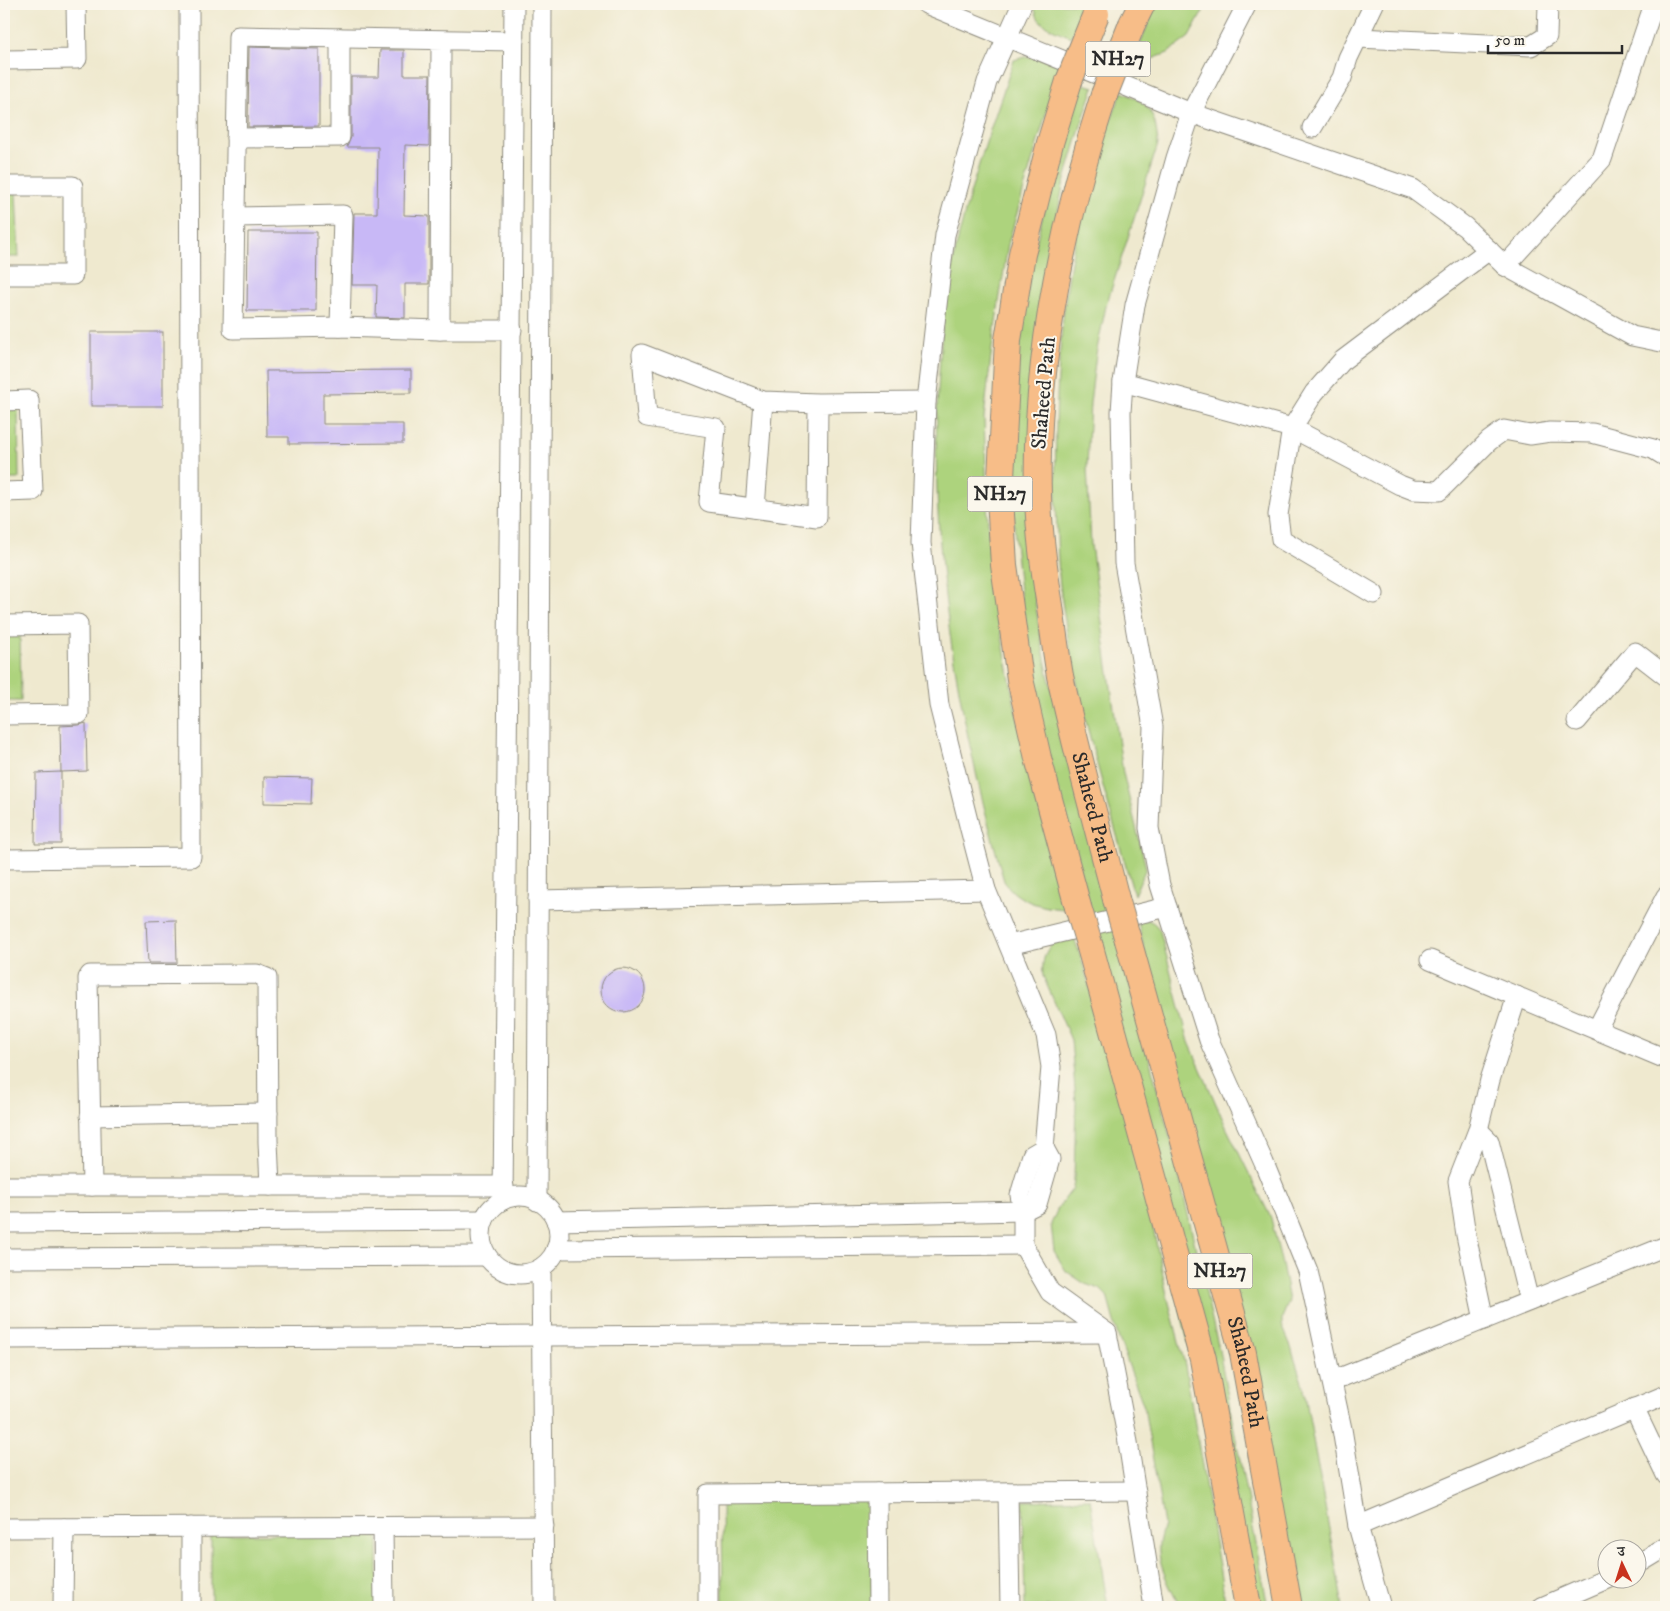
<svg xmlns="http://www.w3.org/2000/svg" width="1670" height="1611" font-family="'IM FELL DW Pica','Noto Serif Devanagari',serif">
<style>
.green{fill:#add37d;stroke:#6c7f54}
.building{fill:#c8b8f6}
.lines{fill:none;stroke-linecap:round;stroke-linejoin:round}
.minor-casing{stroke:#8d8a7d;stroke-width:21}
.highway-casing{stroke:#8d8a7d;stroke-width:28}
.minor{stroke:#fff;stroke-width:19}
.highway{stroke:#f7bd88;stroke-width:26}
.highway-bridge-casing{stroke:#8d8a7d;stroke-width:28;stroke-linecap:butt}
.highway-bridge{stroke:#f7bd88;stroke-width:26}
.labels{text-anchor:middle;dominant-baseline:central;stroke-width:4;stroke-linejoin:round;paint-order:stroke}
.shield{fill:#fbf7ec;stroke:#696865;stroke-width:1}
.shield-label{font-size:20px;font-weight:bold;fill:#2b2b2b}
.street-label{font-size:21px;fill:#2b2b2b;stroke:#fbf7ec}
</style>
<rect width="100%" height="100%" fill="#fbf7ec"/>
<filter id="ink" filterUnits="userSpaceOnUse"><feTurbulence type="fractalNoise" baseFrequency=".02" numOctaves="2"/><feDisplacementMap in="SourceGraphic" scale="10" xChannelSelector="R" yChannelSelector="G"/><feConvolveMatrix kernelMatrix="1 2 1 2 8 2 1 2 1" color-interpolation-filters="sRGB"/></filter>
<filter id="wash" filterUnits="userSpaceOnUse"><feTurbulence type="fractalNoise" baseFrequency=".0096" numOctaves="4" result="noise"/><feDisplacementMap in="SourceGraphic" scale="20" xChannelSelector="R" yChannelSelector="G"/><feGaussianBlur stdDeviation="1.12" result="paint"/><feColorMatrix in="noise" values="0 0 0 0 0 0 0 0 0 0 0 0 0 0 0 0 0 1.4 0 .05"/><feComposite in="paint" operator="in"/></filter>
<g filter="url(#wash)">
<rect width="100%" height="100%" fill="#efe9cf"/>
<g class="green">
<path d="M1035 4H1088L1071 37C1054 29 1034 26 1035 4Z"/>
<path d="M1156 4H1207L1189 37 1168 53 1152 59 1134 60Z"/>
<path d="M1025 57H1035L1061 62 1008 244 992 347 984 418 989 551 996 605 1016 712 1066 909C1043 908 1017 902 1004 881 957 717 927 544 939 374 941 347 942 320 947 294 960 214 988 136 1014 60Z"/>
<path d="M1081 83 1094 87 1082 122 1063 186 1051 246 1033 584 1039 628 1048 674 1172 1145 1219 1350 1268 1607H1252L1030 687 1015 542 1011 432 1013 372 1034 252 1050 184Z"/>
<path d="M1122 92C1151 104 1155 113 1158 144L1106 306 1096 354 1090 403 1087 467 1091 545 1123 773 1146 868 1134 895C1106 796 1075 697 1061 594 1057 563 1057 531 1056 500 1054 406 1059 309 1080 217 1089 174 1106 132 1122 92Z"/>
<path d="M4 191H16L19 257H4Z"/>
<path d="M4 403H18L19 479H4Z"/>
<path d="M20 628 21 701H4V629Z"/>
<path d="M1137 917C1148 920 1155 921 1160 931L1189 1042 1227 1129 1271 1218 1283 1269 1289 1301 1282 1318V1325L1290 1344 1304 1389 1343 1607H1290Z"/>
<path d="M1072 933 1081 957 1142 1174 1167 1295 1185 1365 1226 1607H1180C1172 1591 1160 1570 1159 1552 1158 1543 1161 1534 1164 1525L1144 1407 1118 1336 1107 1296 1100 1289 1085 1284 1066 1271 1054 1251 1051 1224 1058 1208 1073 1188 1074 1179 1076 1102 1071 1040 1043 976C1041 952 1050 941 1072 933Z"/>
<path d="M872 1499V1607H723L722 1500Z"/>
<path d="M1090 1499 1108 1607H1025L1023 1501Z"/>
<rect x="211" y="1534" width="167" height="73"/>
</g>
<g id="blocks">
<g class="building">
<path d="M249 47 319 49V126L248 127Z"/>
<path d="M380 50H404V75H430L429 146 405 145 404 215 429 216V284H405V318L376 317 377 285H352L354 213H377L378 147H347L351 137V77H379Z"/>
<path d="M248 232H317L316 311H247Z"/>
<rect x="91" y="332" width="72" height="74"/>
<path d="M411 370V393L323 394V424H403V443L289 444V437H267L266 371Z"/>
<path d="M86 723 87 771 61 772 60 726 79 725Z"/>
<path d="M61 772V844H35L36 773Z"/>
<path d="M264 777 312 778 311 804 264 803Z"/>
<path d="M176 920 177 963H148L146 921Z"/>
<circle cx="623" cy="990" r="22"/>
</g>
</g>
</g>
<g filter="url(#ink)">
<use href="#blocks" fill-opacity="0" stroke="#8d8a7d" stroke-width="1"/>
<g class="lines">
<g class="minor-casing">
<g id="minor">
<path d="M926 4 1191 113 1413 189 1465 227 1505 266 1602 159 1654 4"/>
<path d="M1247 4 1191 113 1176 158 1135 305 1123 382 1121 412 1124 563 1153 727 1149 828 1160 885 1209 1040 1264 1163 1308 1271 1342 1429 1358 1526 1381 1607"/>
<path d="M1358 38 1531 46 1547 36 1548 4"/>
<path d="M441 40 440 330 340 327 233 329 238 36 514 41"/>
<path d="M4 60 77 59 76 4"/>
<path d="M1312 128 1342 78 1348 58 1374 4"/>
<path d="M236 138 340 137V38"/>
<path d="M4 186H73V275H4"/>
<path d="M236 217 343 215 340 327"/>
<path d="M1505 266 1632 336 1666 343"/>
<path d="M440 330H512"/>
<path d="M1123 382 1292 428 1400 485 1413 490 1439 491 1489 441 1504 430 1530 435 1550 432 1592 433 1653 449 1666 457"/>
<path d="M4 401 29 400 33 491 4 492"/>
<path d="M818 403 817 517 709 502 716 428 647 417 642 354 763 401 818 403 926 402"/>
<path d="M755 508 763 401"/>
<path d="M1374 594 1281 539 1278 515 1292 428 1314 393 1343 360 1489 250"/>
<path d="M4 625 78 624 79 714 4 715"/>
<path d="M1577 721 1635 652 1666 676"/>
<path d="M4 859 191 857 189 4"/>
<path d="M538 900 986 890"/>
<path d="M1009 945 1167 907"/>
<path d="M1430 960 1666 1059"/>
<path d="M1597 1029 1666 896"/>
<path d="M90 1116 268 1113"/>
<path d="M1478 1130 1489 1141 1529 1301"/>
<path d="M1044 1148 1032 1155 1020 1195 1023 1211V1245L1050 1292 1107 1333 1127 1436 1154 1607"/>
<path d="M4 1186H504"/>
<path d="M92 1186 88 978 90 975 257 974 267 978 268 1142 270 1186"/>
<circle cx="520" cy="1235" r="39"/>
<path d="M503 1200 514 4"/>
<path d="M537 1201 542 4"/>
<path d="M556 1221 1023 1211 1037 1204 1050 1159 1044 1148 1051 1067 1046 1035 986 890 970 829 939 705 921 543 926 402 945 235 987 82 1022 4"/>
<path d="M4 1223 484 1220"/>
<path d="M556 1249 1023 1245"/>
<path d="M4 1258 487 1256"/>
<path d="M541 1268 544 1607"/>
<path d="M1484 1320 1466 1235 1458 1181 1478 1130 1490 1080 1517 996"/>
<path d="M4 1339 1107 1333"/>
<path d="M1332 1381 1666 1246"/>
<path d="M1634 1408 1666 1475"/>
<path d="M1008 1492 1010 1607"/>
<path d="M877 1493 878 1607"/>
<path d="M1358 1526 1666 1395"/>
<path d="M383 1527 384 1607"/>
<path d="M4 1528 544 1526"/>
<path d="M1638 1564 1666 1547"/>
<path d="M63 1607 64 1528"/>
<path d="M191 1607V1527"/>
<path d="M708 1607V1494L1136 1491"/>
<path d="M1542 1607 1609 1578"/>
</g>
</g>
<g class="highway-casing">
<g id="highway">
<path d="M1132 24 1142 4"/>
<path d="M1069 81 1050 143 1022 254 1008 340 1000 498 1004 565 1020 679 1038 758 1078 907"/>
<path id="s1" d="M1104 95C1063 223 1034 360 1038 496 1039 533 1044 570 1050 606 1053 629 1056 653 1060 676 1076 751 1097 825 1116 899"/>
<path id="s2" d="M1128 940 1243 1353 1289 1607"/>
<path d="M1090 947 1203 1359 1248 1607"/>
</g>
</g>
<use href="#minor" class="minor"/>
<use href="#highway" class="highway"/>
<g class="highway-bridge-casing">
<g id="highway-bridge">
<path d="M1069 81 1096 14"/>
<path d="M1104 95 1132 24"/>
<path d="M1116 899 1128 940"/>
<path d="M1078 907 1090 947"/>
</g>
</g>
<use href="#highway-bridge" class="highway-bridge"/>
</g>
</g>
<g class="labels">
<g class="shield">
<rect x="1085.5" y="41.5" width="65" height="35" rx="4"/>
<rect x="967.5" y="476.5" width="65" height="35" rx="4"/>
<rect x="1187.5" y="1253.5" width="65" height="35" rx="4"/>
</g>
<g class="shield-label">
<text x="1118" y="59">NH27</text>
<text x="1000" y="494">NH27</text>
<text x="1220" y="1271">NH27</text>
</g>
<g class="street-label">
<text transform="translate(1044 393) rotate(-85)">Shaheed Path</text>
<text stroke="none"><textPath href="#s1" startOffset="725">Shaheed Path</textPath></text>
<text stroke="none"><textPath href="#s2" startOffset="448">Shaheed Path</textPath></text>
</g>
</g>
<rect width="1670" height="1611" fill="none" stroke="#fbf7ec" stroke-width="20"/>
<g transform="translate(1622 1564) rotate(356)"><circle r="24" fill="#fbf7ec" stroke="#a8a59f"/>
<path d="M0-4L9 19L0 12L-9 19Z" fill="#c8321e"/>
<text y="-8" font-size="14" font-weight="bold" text-anchor="middle" fill="#2b2b2b">उ</text>
</g>
<path d="M1488 45v8h134v-8" fill="none" stroke="#2b2b2b" stroke-width="2.5"/>
<text x="1495" y="45" font-size="15" fill="#2b2b2b" stroke="#fbf7ec" stroke-width="4" paint-order="stroke">50 m</text>
</svg>
